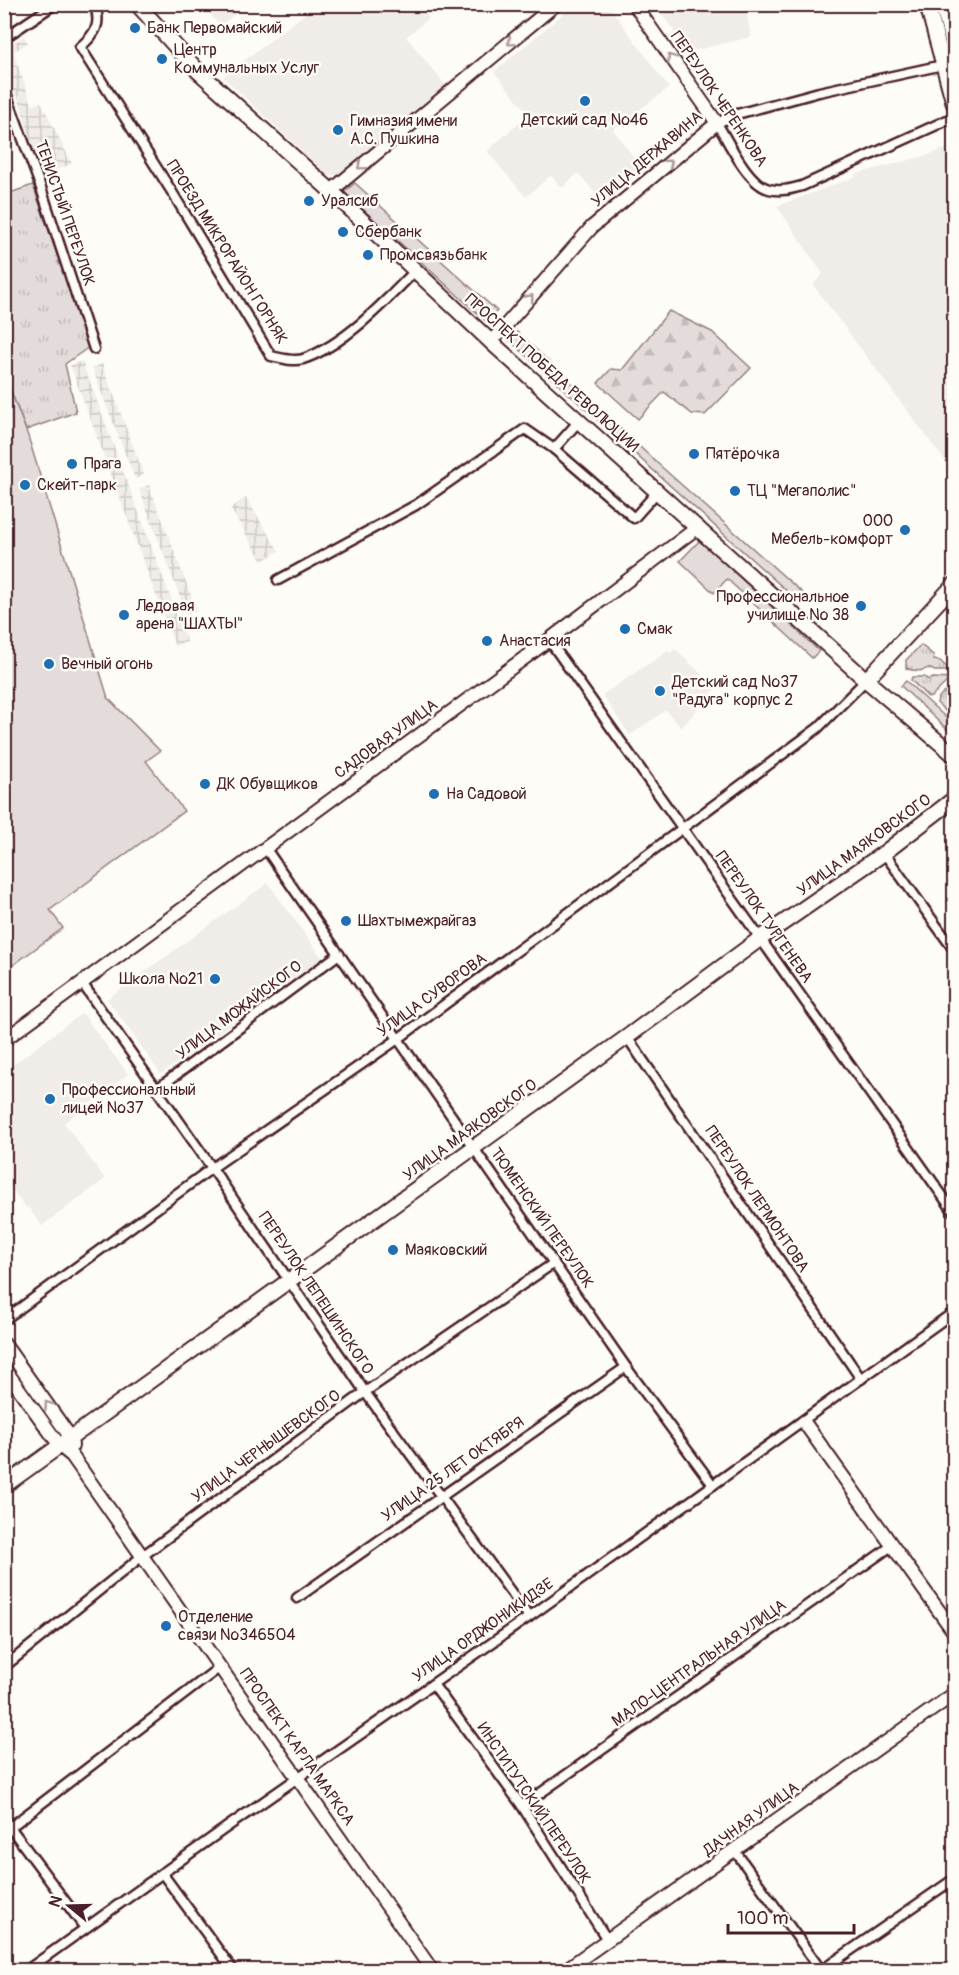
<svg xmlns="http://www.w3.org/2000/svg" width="959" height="1975" font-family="Pangolin,sans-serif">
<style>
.built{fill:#f0ece8}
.industrial{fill:url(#industrial-grid)}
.grass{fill:url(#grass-tufts);stroke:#967e82;stroke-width:1.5}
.forest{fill:url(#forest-firs);stroke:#967e82;stroke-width:1.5}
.park{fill:#e3dcda;stroke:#967e82;stroke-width:1.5}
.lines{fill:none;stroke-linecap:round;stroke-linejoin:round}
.street-casing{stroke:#4a1f2b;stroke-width:13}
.secondary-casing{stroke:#4a1f2b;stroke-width:16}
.primary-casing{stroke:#4a1f2b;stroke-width:18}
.street{stroke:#fdfcf7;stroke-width:8}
.secondary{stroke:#fdfcf7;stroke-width:12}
.primary{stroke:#fdfcf7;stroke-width:14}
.oneway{stroke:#ac999b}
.poi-dot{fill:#1f6fb2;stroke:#fdfcf7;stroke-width:2}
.labels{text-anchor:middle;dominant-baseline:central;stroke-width:5;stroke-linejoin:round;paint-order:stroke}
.poi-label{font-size:16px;fill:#4a1f2b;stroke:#fdfcf7;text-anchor:start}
.street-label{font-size:16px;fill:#4a1f2b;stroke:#fdfcf7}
</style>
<defs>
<pattern id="industrial-grid" width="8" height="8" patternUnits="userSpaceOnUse" patternTransform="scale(1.5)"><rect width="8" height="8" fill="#f0ece8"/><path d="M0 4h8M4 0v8" fill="none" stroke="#cfcac7"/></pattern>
<pattern id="grass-tufts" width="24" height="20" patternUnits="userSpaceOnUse" patternTransform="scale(1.5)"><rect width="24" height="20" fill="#e3dcda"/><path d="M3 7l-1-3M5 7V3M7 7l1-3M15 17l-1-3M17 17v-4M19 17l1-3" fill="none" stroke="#c4bcbb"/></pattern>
<pattern id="forest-firs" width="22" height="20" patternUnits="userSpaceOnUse" patternTransform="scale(1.5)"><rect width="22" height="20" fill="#e3dcda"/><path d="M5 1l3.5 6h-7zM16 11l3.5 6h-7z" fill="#c4bcbb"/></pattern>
</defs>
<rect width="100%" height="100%" fill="#fdfcf7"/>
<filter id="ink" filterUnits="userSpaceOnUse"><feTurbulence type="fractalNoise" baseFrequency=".0167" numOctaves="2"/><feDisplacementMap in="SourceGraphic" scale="12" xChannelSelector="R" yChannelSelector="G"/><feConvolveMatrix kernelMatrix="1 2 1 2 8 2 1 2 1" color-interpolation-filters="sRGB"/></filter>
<g filter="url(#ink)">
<g class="built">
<path d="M417 4 429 18 406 37 447 87 346 173 329 176 223 77 316 5Z"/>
<path d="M575 4 608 5 669 88 613 129 643 170 604 203 578 173 562 188 551 175 526 197 487 151 529 114 494 72Z"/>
<path d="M202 5H246L220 26Z"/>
<path d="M656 5H745L751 37 688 52Z"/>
<path d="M947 148 954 194V473L813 285 823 274 777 206 855 177V174L925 156Z"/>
<path d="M675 649 716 688 681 728 666 710 630 735 602 695 668 651 671 653Z"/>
<path d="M268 883 322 958 161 1074 107 999Z"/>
<path d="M82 1013 128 1074 64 1123 105 1179 42 1226 28 1207 26 1208 5 1180V1071Z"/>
</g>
<g class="industrial">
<path d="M24 36 28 43 13 52 32 105 41 102 72 164 41 175 18 96H12L5 74V49Z"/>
<path d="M82 361 187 642 175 646 70 365Z"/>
<path d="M102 364 144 475 135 479 92 368Z"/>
<path d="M149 485 197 611 187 615 139 489Z"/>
<path d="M246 498 279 551 262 561 230 508Z"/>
</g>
<g class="grass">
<path d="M33 185 89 347 65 364 76 412 26 430 5 376 4 195Z"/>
<path d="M921 645 933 655 934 660 940 661 951 671H935L928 668C923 672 912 671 906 668V660Z"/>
<path d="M912 677H924L929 680 933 678 950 679 931 697H928L911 680Z"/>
<path d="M906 681 954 725V736L901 686Z"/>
<path d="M944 692 954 702V719L937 703 938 698Z"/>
</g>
<g class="forest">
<path d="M669 311 712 332 751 368 705 415 692 414 664 392 638 419 598 383 611 369 622 370Z"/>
<path d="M517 332 656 462 806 596 804 602H799L508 339 509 333Z"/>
</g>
<g class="park">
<path d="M355 183 497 311 486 321 344 192Z"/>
<path d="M5 376 28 436 108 698 160 751 146 761 184 811 50 910 63 928 5 971Z"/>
<path d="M700 540 819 651 812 658 727 579 714 593 680 561Z"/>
</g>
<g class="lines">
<g class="street-casing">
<g id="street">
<path d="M94 4C102 23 96 34 80 47L172 192 271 356C280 358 293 362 303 359 343 346 386 301 415 271"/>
<path d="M4 38 55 4"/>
<path d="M943 65 819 92 737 114 717 123C728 141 748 184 769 189 781 192 791 189 802 186L954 117"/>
<path d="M4 88 41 188 94 349"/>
<path d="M554 449 579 421"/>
<path d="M278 580 416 505 525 429 554 449 634 518 658 491"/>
<path d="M549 640 954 1212"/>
<path d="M266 849 626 1367 713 1485"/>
<path d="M884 853 954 950"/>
<path d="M82 983 212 1168 365 1392 529 1617"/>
<path d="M627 1037 861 1379"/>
<path d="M157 1089 339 954"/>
<path d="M4 1320 212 1168 398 1039 818 728 866 680"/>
<path d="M297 1598 626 1367"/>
<path d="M4 1667 141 1557 365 1392 554 1263"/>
<path d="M433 1684 522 1806 608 1941"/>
<path d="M522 1806 893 1545"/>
<path d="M4 1819 85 1928"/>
<path d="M4 1832 220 1667"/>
<path d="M735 1851 821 1970"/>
<path d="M162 1873 233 1970"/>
<path d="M27 1970 227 1827 529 1617 954 1312"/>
<path d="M822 1970 954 1879"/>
</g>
</g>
<g class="secondary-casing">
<g id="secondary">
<path d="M331 191 556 4"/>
<path d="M491 342 592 227 717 123 634 4"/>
<path d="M4 1040 549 640 698 527"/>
<path d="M4 1344 71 1438 72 1446"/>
<path d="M4 1368 60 1446 72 1456 432 1970"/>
<path d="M804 1422 954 1632"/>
<path d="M565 1970 954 1694"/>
</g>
</g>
<g class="primary-casing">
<g id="primary">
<path d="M137 4 198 71 331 191 491 342 866 680 954 755"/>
<path d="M927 4 954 104"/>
<path d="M942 4 954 48"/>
<path d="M866 680 954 585"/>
<path d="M4 1486 627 1037 761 938 884 853 954 799"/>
</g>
</g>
<use href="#street" class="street"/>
<use href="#secondary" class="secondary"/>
<use href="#primary" class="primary"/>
</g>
<defs><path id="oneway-chevron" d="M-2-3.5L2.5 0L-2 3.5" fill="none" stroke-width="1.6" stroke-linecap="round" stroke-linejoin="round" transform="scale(1.5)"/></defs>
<g class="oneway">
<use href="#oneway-chevron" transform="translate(511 42) rotate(140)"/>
<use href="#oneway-chevron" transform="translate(671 58) rotate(-125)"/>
<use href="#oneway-chevron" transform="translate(669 163) rotate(-40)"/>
<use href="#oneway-chevron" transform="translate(361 166) rotate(140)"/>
<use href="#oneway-chevron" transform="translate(530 298) rotate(-49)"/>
<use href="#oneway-chevron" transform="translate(48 1405) rotate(-126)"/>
</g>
</g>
<g class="poi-dot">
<circle cx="135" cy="28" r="6"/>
<circle cx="162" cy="59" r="6"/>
<circle cx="585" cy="101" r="6"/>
<circle cx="338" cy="130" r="6"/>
<circle cx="309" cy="201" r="6"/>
<circle cx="343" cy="232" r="6"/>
<circle cx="368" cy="255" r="6"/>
<circle cx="694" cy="454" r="6"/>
<circle cx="72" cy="464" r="6"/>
<circle cx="25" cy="485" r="6"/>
<circle cx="735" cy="491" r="6"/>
<circle cx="905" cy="530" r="6"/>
<circle cx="861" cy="606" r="6"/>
<circle cx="124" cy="615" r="6"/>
<circle cx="625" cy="629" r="6"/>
<circle cx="487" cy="641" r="6"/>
<circle cx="49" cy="664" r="6"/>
<circle cx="660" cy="691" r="6"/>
<circle cx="205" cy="784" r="6"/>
<circle cx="434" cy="794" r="6"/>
<circle cx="346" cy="921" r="6"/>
<circle cx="215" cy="979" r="6"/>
<circle cx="50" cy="1099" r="6"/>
<circle cx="393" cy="1250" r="6"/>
<circle cx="166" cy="1626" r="6"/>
</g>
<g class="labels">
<g class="poi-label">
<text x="147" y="28">Банк Первомайский</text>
<text x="174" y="50">Центр<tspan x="174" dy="18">Коммунальных Услуг</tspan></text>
<text x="585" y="120" text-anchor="middle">Детский сад №46</text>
<text x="350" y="121">Гимназия имени<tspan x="350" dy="18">А.С. Пушкина</tspan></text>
<text x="321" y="201">Уралсиб</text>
<text x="355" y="232">Сбербанк</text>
<text x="380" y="255">Промсвязьбанк</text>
<text x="706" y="454">Пятёрочка</text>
<text x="84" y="464">Прага</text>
<text x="37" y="485">Скейт-парк</text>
<text x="747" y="491">ТЦ "Мегаполис"</text>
<text x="893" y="521" text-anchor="end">ООО<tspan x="893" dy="18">Мебель-комфорт</tspan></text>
<text x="849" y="597" text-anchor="end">Профессиональное<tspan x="849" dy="18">училище № 38</tspan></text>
<text x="136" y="606">Ледовая<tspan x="136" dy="18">арена "ШАХТЫ"</tspan></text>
<text x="637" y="629">Смак</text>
<text x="499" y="641">Анастасия</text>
<text x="61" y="664">Вечный огонь</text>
<text x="672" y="682">Детский сад №37<tspan x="672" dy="18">"Радуга" корпус 2</tspan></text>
<text x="217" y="784">ДК Обувщиков</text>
<text x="446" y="794">На Садовой</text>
<text x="358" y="921">Шахтымежрайгаз</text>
<text x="203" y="979" text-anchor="end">Школа №21</text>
<text x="62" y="1090">Профессиональный<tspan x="62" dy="18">лицей №37</tspan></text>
<text x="405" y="1250">Маяковский</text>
<text x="178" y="1617">Отделение<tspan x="178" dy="18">связи №346504</tspan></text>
</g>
<g class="street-label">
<text transform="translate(719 99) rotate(56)">ПЕРЕУЛОК ЧЕРЕНКОВА</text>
<text transform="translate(647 159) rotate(-40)">УЛИЦА ДЕРЖАВИНА</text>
<text transform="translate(65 213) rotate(71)">ТЕНИСТЫЙ ПЕРЕУЛОК</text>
<text transform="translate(227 252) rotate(58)">ПРОЕЗД МИКРОРАЙОН ГОРНЯК</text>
<text transform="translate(552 373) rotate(42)">ПРОСПЕКТ ПОБЕДА РЕВОЛЮЦИИ</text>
<text transform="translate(386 739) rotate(-36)">САДОВАЯ УЛИЦА</text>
<text transform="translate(864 845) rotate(-36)">УЛИЦА МАЯКОВСКОГО</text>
<text transform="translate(764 917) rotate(55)">ПЕРЕУЛОК ТУРГЕНЕВА</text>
<text transform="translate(432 995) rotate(-36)">УЛИЦА СУВОРОВА</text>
<text transform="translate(239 1010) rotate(-37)">УЛИЦА МОЖАЙСКОГО</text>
<text transform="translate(470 1130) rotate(-36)">УЛИЦА МАЯКОВСКОГО</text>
<text transform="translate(757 1199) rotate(56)">ПЕРЕУЛОК ЛЕРМОНТОВА</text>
<text transform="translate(542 1218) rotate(55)">ТЮМЕНСКИЙ ПЕРЕУЛОК</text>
<text transform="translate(316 1293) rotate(56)">ПЕРЕУЛОК ЛЕПЕШИНСКОГО</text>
<text transform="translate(266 1446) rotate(-36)">УЛИЦА ЧЕРНЫШЕВСКОГО</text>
<text transform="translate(453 1469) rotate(-35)">УЛИЦА 25 ЛЕТ ОКТЯБРЯ</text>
<text transform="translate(483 1630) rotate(-35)">УЛИЦА ОРДЖОНИКИДЗЕ</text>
<text transform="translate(699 1663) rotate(-35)">МАЛО-ЦЕНТРАЛЬНАЯ УЛИЦА</text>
<text transform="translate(297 1747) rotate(55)">ПРОСПЕКТ КАРЛА МАРКСА</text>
<text transform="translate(534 1803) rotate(56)">ИНСТИТУТСКИЙ ПЕРЕУЛОК</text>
<text transform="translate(751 1819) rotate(-36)">ДАЧНАЯ УЛИЦА</text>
</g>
</g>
<rect width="959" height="1975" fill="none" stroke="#fdfcf7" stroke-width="24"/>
<rect x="12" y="12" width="935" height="1951" fill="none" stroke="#4a1f2b" stroke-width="2" filter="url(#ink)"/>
<g transform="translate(69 1906) rotate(289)" stroke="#fdfcf7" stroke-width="4.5" paint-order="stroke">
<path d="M0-4.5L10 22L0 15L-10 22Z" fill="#4a1f2b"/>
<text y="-9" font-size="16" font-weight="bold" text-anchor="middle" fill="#4a1f2b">N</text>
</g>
<path d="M728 1924v9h126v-9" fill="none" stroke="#4a1f2b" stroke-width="3"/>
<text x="737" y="1924" font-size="18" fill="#4a1f2b" stroke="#fdfcf7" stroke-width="4.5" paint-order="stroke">100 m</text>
</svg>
